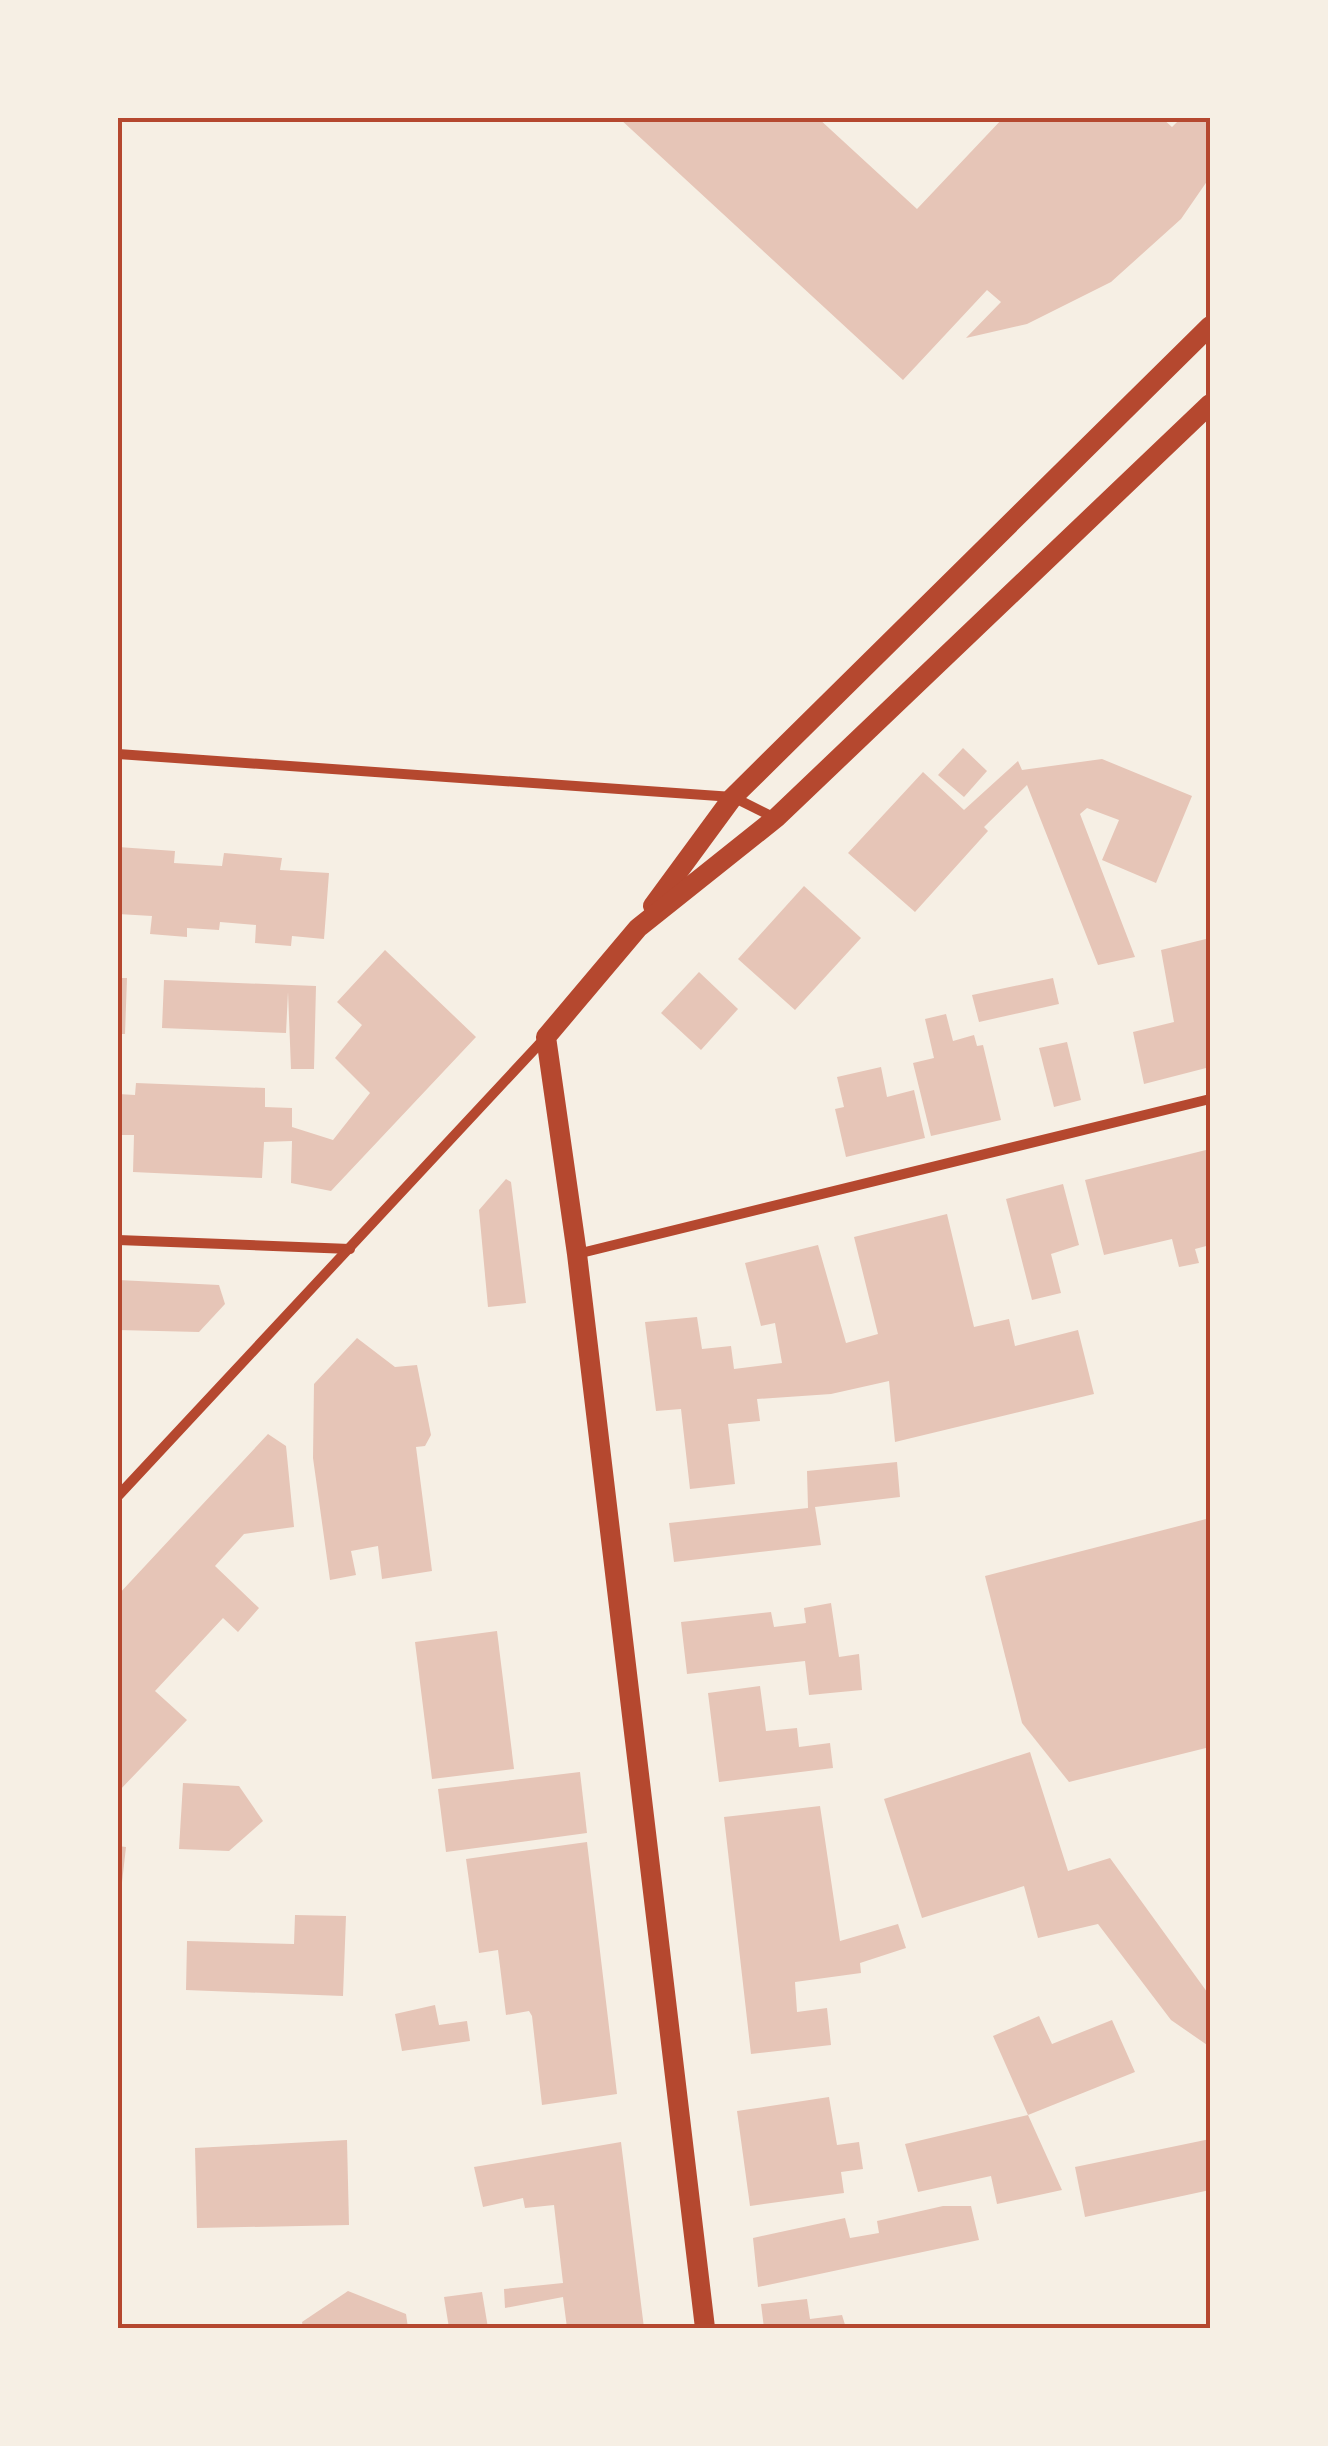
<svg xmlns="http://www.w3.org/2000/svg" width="1328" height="2446" font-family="Roboto,sans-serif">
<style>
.building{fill:#e6c5b7}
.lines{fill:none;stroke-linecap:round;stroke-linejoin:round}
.minor{stroke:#b5482f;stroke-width:10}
.secondary{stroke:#b5482f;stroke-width:20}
.neatline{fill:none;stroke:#b5482f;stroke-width:4}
</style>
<rect width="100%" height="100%" fill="#f6efe4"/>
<g class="building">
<path d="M619 118H818L917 209 1003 118H1162L1172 127 1181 118H1210V177L1181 219 1111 282 1027 324 966 338 1001 302 987 290 903 380Z"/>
<path d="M963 748 987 771 964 797 938 775Z"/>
<path d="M1102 759 1192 796 1156 883 1102 860 1119 820 1087 808 1080 814 1135 957 1098 965 1027 785 984 827 988 831 915 912 848 853 923 772 964 810 1018 761 1022 770Z"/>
<path d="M118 847 175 851 174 863 222 866 224 853 282 858 280 870 329 873 324 939 292 936 291 946 255 943 256 925 220 922 219 930 187 928V937L150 934 152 916 118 914Z"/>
<path d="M804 886 861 938 795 1010 738 959Z"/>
<path d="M1210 938V1067L1144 1084 1133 1032 1174 1022 1161 950Z"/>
<path d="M385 950 476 1037 331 1191 291 1183 292 1141 264 1142 262 1178 133 1172 134 1135H118V1094L135 1095 136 1083 265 1088V1107L292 1108V1127L333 1140 370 1093 335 1058 362 1025 337 1002Z"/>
<path d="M699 972 738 1009 701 1050 661 1013Z"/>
<path d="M118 978H127L125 1034H118Z"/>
<path d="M1053 978 1059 1004 979 1022 972 995Z"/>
<path d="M164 980 316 986 314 1069H291L288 992 286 1033 162 1028Z"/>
<path d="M946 1014 953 1041 974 1035 977 1046 983 1045 1001 1120 931 1136 913 1063 934 1058 925 1019Z"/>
<path d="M1067 1042 1081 1100 1054 1107 1039 1048Z"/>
<path d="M881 1067 887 1097 914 1090 925 1138 846 1157 835 1109 844 1107 837 1077Z"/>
<path d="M1210 1149V1245L1195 1249 1199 1263 1179 1267 1172 1239 1104 1255 1085 1180Z"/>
<path d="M506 1179 511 1182 526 1303 488 1307 479 1210Z"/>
<path d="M1063 1184 1079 1245 1051 1254 1061 1293 1032 1300 1006 1199Z"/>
<path d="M947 1214 974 1327 1009 1319 1015 1346 1078 1330 1094 1394 895 1442 889 1381 831 1394 757 1399 760 1421 728 1424 735 1484 690 1489 681 1409 656 1411 645 1322 697 1317 702 1349 731 1346 734 1369 782 1363 775 1323 761 1326 745 1263 818 1245 846 1343 878 1334 854 1237Z"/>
<path d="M118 1280 219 1285 225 1304 199 1332 118 1330Z"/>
<path d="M357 1338 395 1367 417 1365 431 1435 425 1446 416 1447 432 1571 382 1579 378 1546 351 1551 356 1575 330 1580 313 1458 314 1384Z"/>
<path d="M268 1434 286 1446 294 1527 244 1534 215 1566 259 1608 238 1632 223 1618 155 1691 187 1720 118 1792V1595Z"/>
<path d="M897 1462 900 1497 815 1507 821 1545 674 1562 669 1523 808 1508 807 1471Z"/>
<path d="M1210 1518V1747L1069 1782 1022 1723 985 1576Z"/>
<path d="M831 1603 839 1657 859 1654 862 1690 809 1695 805 1661 687 1674 681 1622 771 1612 774 1627 806 1623 804 1608Z"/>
<path d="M497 1631 514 1769 432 1779 415 1642Z"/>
<path d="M760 1686 766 1731 797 1728 799 1747 830 1743 833 1768 719 1782 708 1693Z"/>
<path d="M1030 1752 1068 1871 1110 1858 1210 1996V2047L1171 2020 1098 1924 1038 1938 1024 1886 922 1918 884 1799Z"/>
<path d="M580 1772 587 1833 446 1852 438 1789Z"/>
<path d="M183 1783 239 1786 263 1821 229 1851 179 1849Z"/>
<path d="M820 1806 840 1941 898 1924 906 1948 860 1963 861 1973 795 1982 797 2012 827 2008 831 2045 751 2054 724 1817Z"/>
<path d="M587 1842 617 2094 542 2105 532 2016 529 2011 506 2015 498 1950 479 1953 466 1859Z"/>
<path d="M118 1846 126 1847 120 1900H118Z"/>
<path d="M295 1915 346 1916 343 1996 186 1990 187 1941 294 1944Z"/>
<path d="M435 2005 439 2025 467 2021 470 2041 402 2051 395 2014Z"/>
<path d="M1039 2016 1052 2044 1112 2020 1135 2072 1028 2115 993 2036Z"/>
<path d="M829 2097 837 2145 859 2142 863 2169 841 2172 844 2193 750 2206 737 2111Z"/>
<path d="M1028 2115 1062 2190 997 2204 991 2176 918 2192 905 2144Z"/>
<path d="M1210 2139V2190L1085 2217 1075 2167Z"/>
<path d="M347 2140 349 2225 197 2228 195 2148Z"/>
<path d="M621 2142 644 2328H567L563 2297 505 2308 504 2289 563 2283 554 2205 525 2208 523 2198 483 2207 474 2167Z"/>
<path d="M943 2206H971L979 2240 758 2287 753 2238 845 2218 850 2238 879 2233 877 2221Z"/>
<path d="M348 2291 406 2314 408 2328H303L302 2322Z"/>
<path d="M482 2292 488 2328H449L444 2297Z"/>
<path d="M807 2299 810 2319 842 2315 846 2328H764L761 2304Z"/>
</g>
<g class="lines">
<g class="minor">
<path d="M118 754 733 797 775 818"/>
<path d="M118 1240 350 1249"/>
<path d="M577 1254 1210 1099"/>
<path d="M118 1496 545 1038"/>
</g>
<g class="secondary">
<path d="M653 906 733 797 1210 326"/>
<path d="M705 2328 577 1254 546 1037 638 928 776 818 1210 404"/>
</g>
</g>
<rect width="1328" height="2446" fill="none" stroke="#f6efe4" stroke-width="240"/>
<rect x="120" y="120" width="1088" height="2206" class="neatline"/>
</svg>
